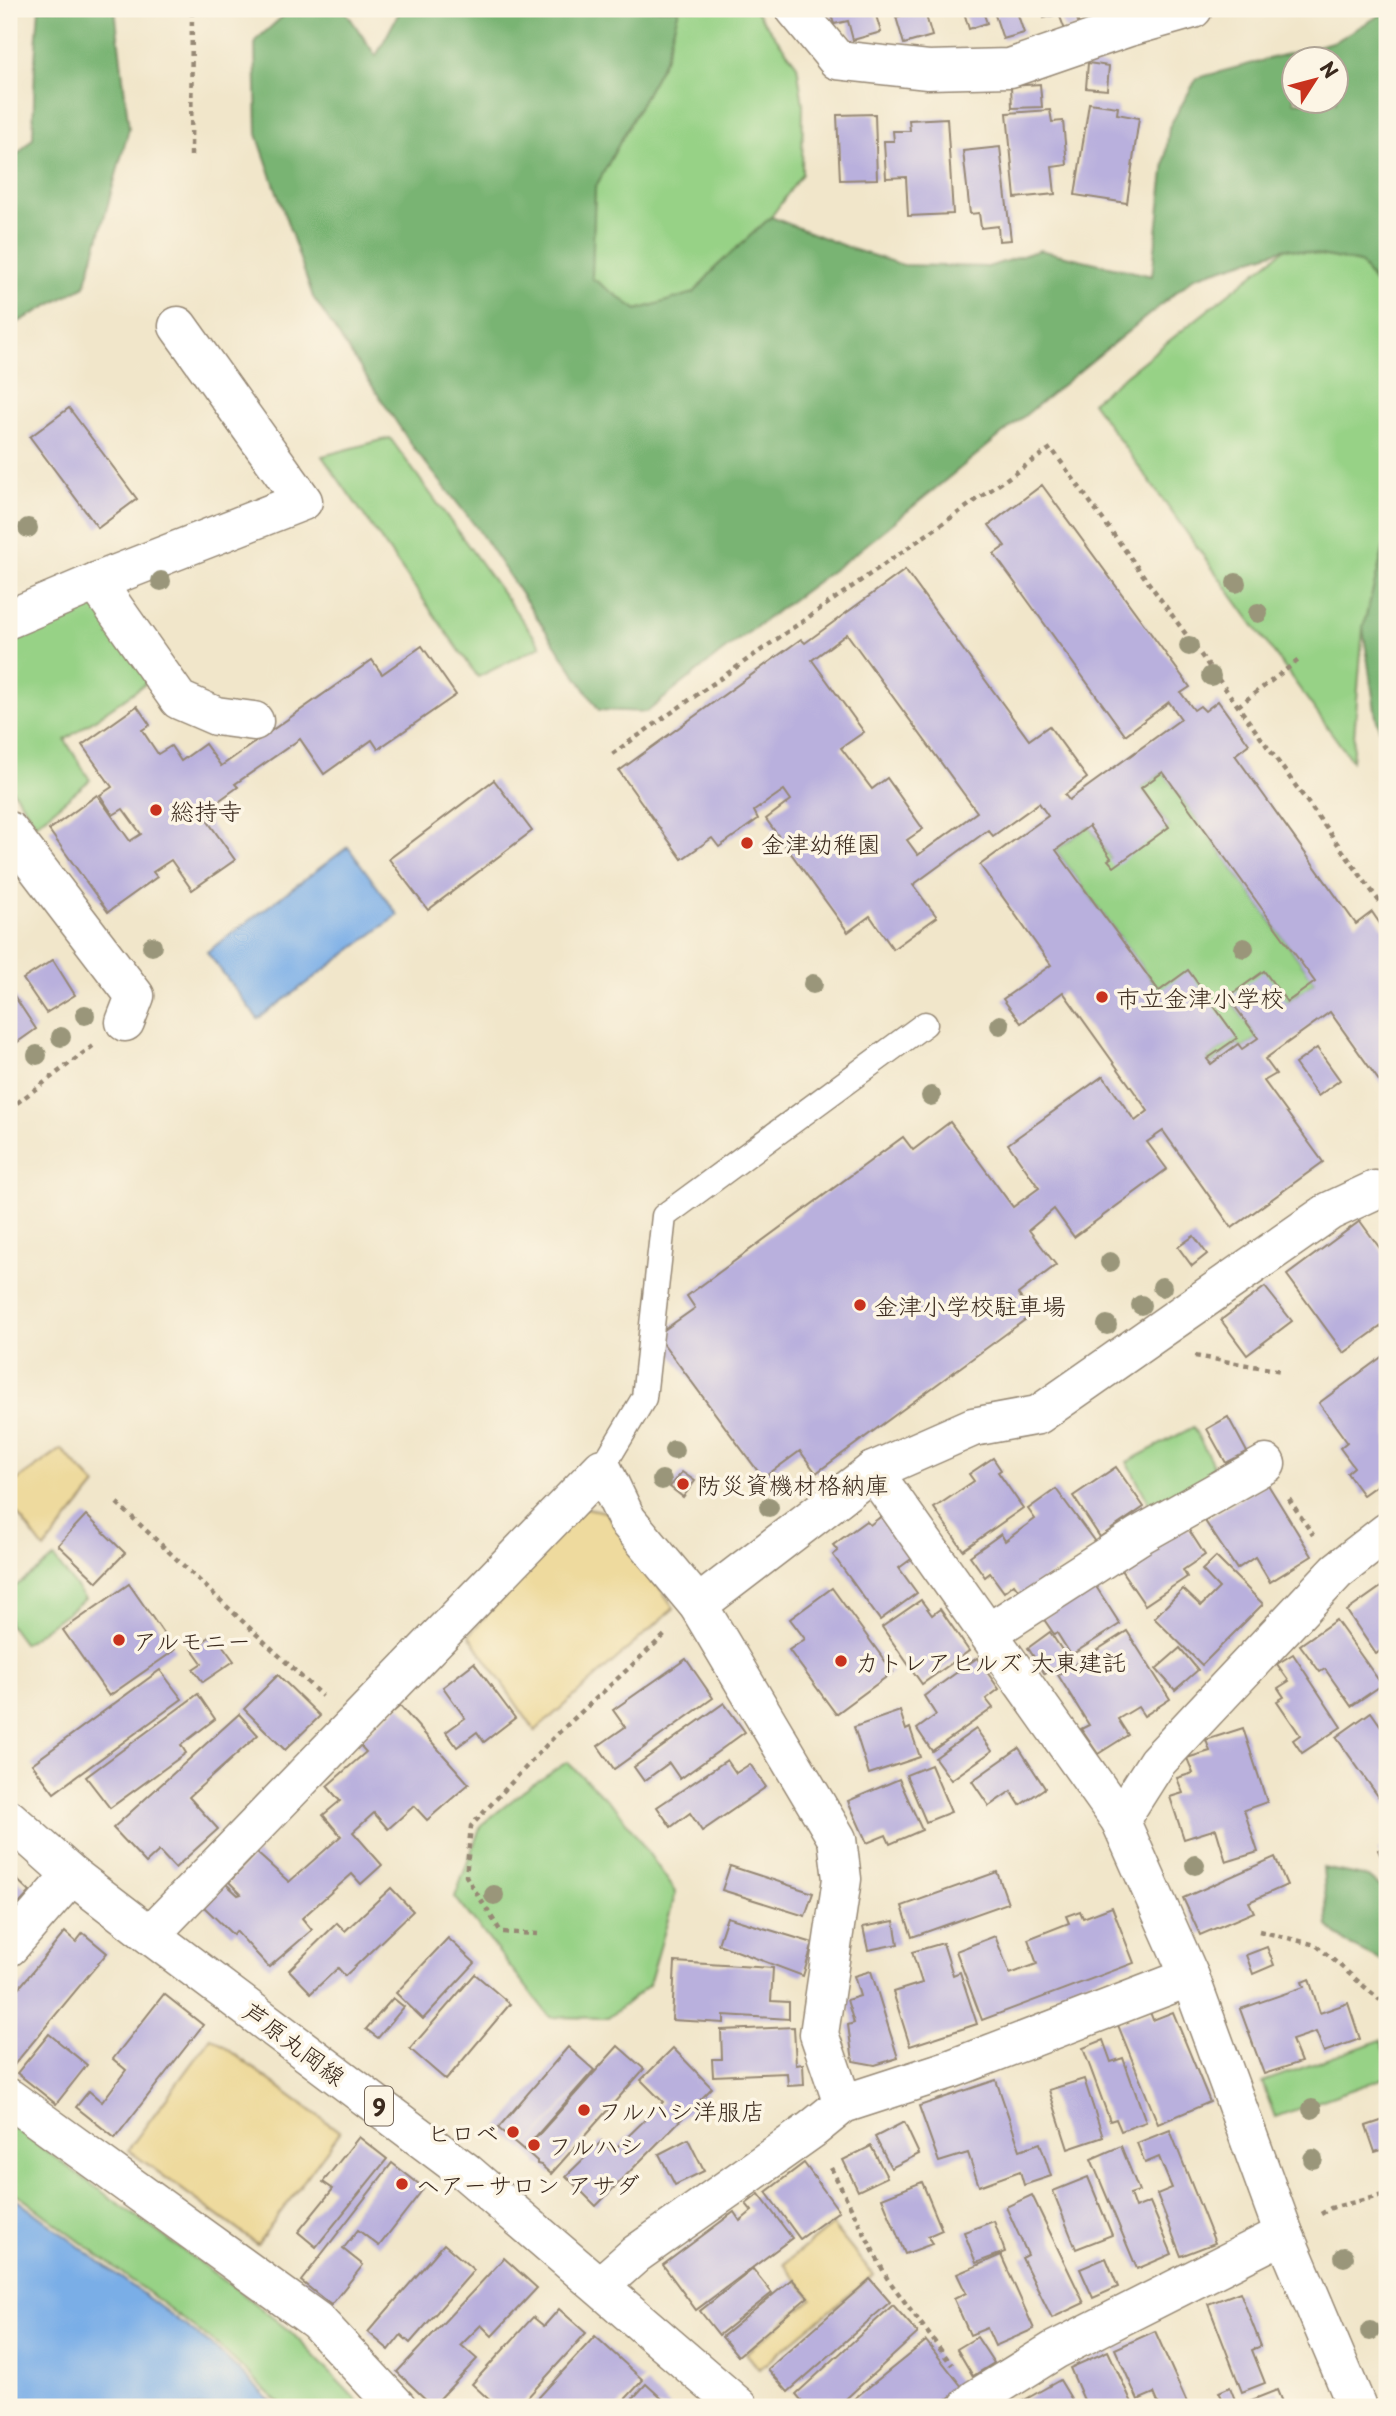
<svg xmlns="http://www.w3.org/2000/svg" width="1396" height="2416" font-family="'Playpen Sans','Klee One',sans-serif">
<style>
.green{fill:#97d286;stroke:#697e52;stroke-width:2}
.forest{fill:#79b473;stroke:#5a6f48;stroke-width:2;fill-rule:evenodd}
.sand{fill:#eeda9e;stroke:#94825e;stroke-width:2}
.water{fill:#7aaee7;stroke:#5a6c82;stroke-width:2}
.building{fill:#b9b0dd;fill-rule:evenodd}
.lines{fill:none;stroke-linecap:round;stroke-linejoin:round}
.lane-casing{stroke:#968874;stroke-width:27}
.street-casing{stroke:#968874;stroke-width:41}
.primary-casing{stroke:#968874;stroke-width:41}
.path{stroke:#968874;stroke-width:4.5;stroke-dasharray:5 5;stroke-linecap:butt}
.lane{stroke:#fff;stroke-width:24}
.street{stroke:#fff;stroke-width:38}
.primary{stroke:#fff;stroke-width:38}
.tree{fill:#9a967a}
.poi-dot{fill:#c8321e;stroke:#fcf5e5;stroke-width:2.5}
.labels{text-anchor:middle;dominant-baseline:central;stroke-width:7;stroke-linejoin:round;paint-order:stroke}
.shield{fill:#fcf5e5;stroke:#75675a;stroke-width:2}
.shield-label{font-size:23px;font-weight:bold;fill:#3b2a1e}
.poi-label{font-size:24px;fill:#3b2a1e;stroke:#fcf5e5;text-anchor:start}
.street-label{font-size:24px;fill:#3b2a1e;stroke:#fcf5e5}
</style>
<rect width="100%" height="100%" fill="#fcf5e5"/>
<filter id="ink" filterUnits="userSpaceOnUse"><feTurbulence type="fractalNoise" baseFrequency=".0143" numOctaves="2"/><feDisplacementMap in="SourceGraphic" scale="14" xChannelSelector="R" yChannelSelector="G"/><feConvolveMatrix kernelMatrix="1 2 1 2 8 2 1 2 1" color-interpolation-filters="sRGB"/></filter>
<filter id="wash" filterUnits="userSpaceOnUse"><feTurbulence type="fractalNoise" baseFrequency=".00686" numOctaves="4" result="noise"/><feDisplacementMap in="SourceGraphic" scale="28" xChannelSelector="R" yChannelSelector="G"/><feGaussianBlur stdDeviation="1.57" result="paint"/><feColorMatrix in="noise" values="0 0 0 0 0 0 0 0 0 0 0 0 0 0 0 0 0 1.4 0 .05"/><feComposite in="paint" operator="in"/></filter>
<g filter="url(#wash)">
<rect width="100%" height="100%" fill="#f1e6ca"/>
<g class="green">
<path d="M679 9H754L797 65 803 104 802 174 771 217 716 267 694 293 637 310 591 278 595 188 665 59Z"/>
<path d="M1286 248 1360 263 1387 300V536L1363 628 1352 761 1092 402Z"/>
<path d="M390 438 541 646 478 677 322 456Z"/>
<path d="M94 598 151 680 65 740 90 780 36 824 9 785V632Z"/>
<path d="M1163 772 1315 982 1287 1002 1229 998 1258 1038 1242 1049 1238 1044 1211 1064 1207 1059 1236 1038 1159 991 1056 850 1089 826 1111 858 1109 860 1169 827 1141 788Z"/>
<path d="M1193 1427 1217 1472 1151 1507 1127 1462Z"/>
<path d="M54 1558 85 1599 24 1644 9 1624V1591Z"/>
<path d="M567 1762 617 1809 676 1892 649 1985 608 2018 550 2017 455 1897 481 1825 525 1790Z"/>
<path d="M1381 2040 1387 2057V2077L1275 2117 1262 2082Z"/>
<path d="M9 2124 240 2292 292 2333 363 2407H283L220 2347 9 2188Z"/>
</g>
<g class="forest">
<path d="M39 9H115L129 129 85 286 9 327V163L33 138 35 60Z"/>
<path d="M291 9H344L376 56 401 9H679L665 59 595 188 592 278 637 310 694 293 716 267 771 217 852 249 903 265 988 267 1040 250 1152 276 1169 127 1197 78 1336 41 1387 11V300L1360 263 1286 248 1195 277 856 553 722 652 647 712 599 710 477 528 413 447 313 297 257 134 255 41ZM1294 60H1336V102H1294Z"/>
<path d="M1387 536V755L1376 717 1363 628Z"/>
<path d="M1323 1868 1368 1877 1387 1893V1963L1346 1943 1328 1926Z"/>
</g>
<g class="sand">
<path d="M61 1449 96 1485 44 1549 9 1503V1486Z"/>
<path d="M582 1507 606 1512 674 1608 535 1731 469 1635Z"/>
<path d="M211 2037 340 2132 257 2244 128 2150Z"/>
<path d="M832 2225 873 2275 759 2369 746 2353 812 2299 784 2264Z"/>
</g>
<g class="water">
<path d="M348 847 398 915 258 1019 207 952Z"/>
<path d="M9 2194 219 2351 276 2407H9Z"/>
</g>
<g id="blocks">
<g class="building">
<path d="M829 9H874L881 32 853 40 848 21 834 24Z"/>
<path d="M924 9 932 36 904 44 896 17Z"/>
<path d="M963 9H982L987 23 969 29Z"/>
<path d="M993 9H1016L1024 33 1003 39Z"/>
<path d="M1041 9H1074L1079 25 1065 30 1059 14 1044 18Z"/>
<path d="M1088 63 1109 66 1107 90 1086 88Z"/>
<path d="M1040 84 1042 107 1012 108 1011 86Z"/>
<path d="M1089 103 1118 107 1117 114 1139 118 1127 203 1075 195Z"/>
<path d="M1050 110 1052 122 1063 121 1067 165 1052 167 1055 194 1015 198 1007 113Z"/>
<path d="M875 114 877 179 840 180 837 115Z"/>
<path d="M947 118 953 214 908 216 906 177 886 178 884 141H894L893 131H910L909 120Z"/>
<path d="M1000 147 1011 240 999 241 998 226 981 228 979 213 970 214 963 151Z"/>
<path d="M69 408 137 499 98 528 30 437Z"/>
<path d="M1042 485 1190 687 1181 693 1194 710 1200 706 1205 711 1218 701 1249 744 1235 755 1356 924 1372 912 1387 934V964L1385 966 1387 969V1092L1330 1012 1265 1059 1276 1074 1264 1081 1323 1162 1232 1228 1163 1131 1147 1142 1167 1169 1074 1237 1054 1209 1029 1230 1056 1265 1018 1294 1033 1314 816 1473 800 1451 763 1478 657 1335 695 1308 687 1296 903 1137 913 1150 950 1122 1013 1207 1039 1188 1008 1144 1103 1076 1135 1121 1148 1111 1063 992 1021 1023 1003 999 1051 965 980 865 1048 816 1039 803 993 836 988 830 913 885 937 917 893 949 870 916 848 932 766 819 791 800 784 790 754 811 758 819 719 847 712 838 682 859 619 771 801 639 805 643 905 570 1029 740 1049 726 1087 778 1065 795 1069 800 1181 719 1169 702 1125 735 994 554 1005 546 989 525ZM847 634 977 812 918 855 907 840 923 829 887 778 872 789 841 748 864 732 812 660ZM1163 772 1315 982 1287 1002 1264 971 1228 997 1258 1038 1242 1049 1238 1044 1211 1064 1207 1059 1237 1038 1188 970 1159 991 1056 850 1089 826 1111 858 1108 860 1114 867 1169 827 1141 788Z"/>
<path d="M422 646 456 695 378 749 372 740 324 774 300 739 235 784 238 787 202 813 235 860 192 890 171 860 153 872 157 877 108 912 49 830 97 795 130 841 141 834 123 809 113 815 100 795 112 787 82 745 137 706 150 725 142 730 158 754 171 746 181 761 205 744 221 766 372 660 382 674Z"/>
<path d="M494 780 532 831 428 910 389 859Z"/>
<path d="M53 960 75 995 46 1013 23 979Z"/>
<path d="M9 988 36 1029 9 1048Z"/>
<path d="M1317 1048 1340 1080 1318 1096 1295 1064Z"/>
<path d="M1360 1221 1387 1258V1322L1344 1353 1287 1275Z"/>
<path d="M1194 1236 1207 1254 1192 1266 1178 1247Z"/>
<path d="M1265 1287 1292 1321 1247 1355 1221 1320Z"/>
<path d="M1387 1353V1478L1363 1495 1347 1473 1354 1467 1340 1448 1347 1442 1319 1403Z"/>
<path d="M1228 1417 1247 1452 1226 1463 1207 1429Z"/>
<path d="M993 1458 1001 1470 998 1472 1023 1508 963 1550 934 1508 974 1481 969 1474Z"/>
<path d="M1116 1467 1144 1507 1100 1537 1073 1496Z"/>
<path d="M682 1472 695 1481 683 1497 670 1487Z"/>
<path d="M1267 1483 1312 1556 1270 1582 1255 1557 1237 1569 1205 1521Z"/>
<path d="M1056 1489 1095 1542 1022 1595 1014 1584 1004 1592 990 1573 985 1577 970 1556 1001 1534 1005 1541 1035 1519 1028 1509Z"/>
<path d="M86 1515 125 1553 97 1582 58 1545Z"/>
<path d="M883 1515 914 1557 899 1568 917 1593 880 1620 833 1555 838 1551 833 1545 866 1521 870 1525Z"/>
<path d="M1187 1527 1205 1555 1183 1570 1187 1577 1145 1605 1121 1570Z"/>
<path d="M1216 1557 1263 1604 1202 1665 1154 1618 1183 1589 1201 1606 1219 1588 1202 1570Z"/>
<path d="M129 1584 175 1650 109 1696 63 1630Z"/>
<path d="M1095 1585 1120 1624 1071 1655 1057 1633 1054 1634 1043 1618Z"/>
<path d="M1381 1587 1387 1595V1661L1380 1651 1376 1654 1347 1611Z"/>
<path d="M832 1588 893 1672 836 1714 789 1650 805 1639 790 1619Z"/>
<path d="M921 1600 932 1615 940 1609 969 1651 922 1684 882 1627Z"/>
<path d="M1336 1620 1382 1685 1351 1706 1325 1669 1320 1672 1300 1645Z"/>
<path d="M1127 1631 1170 1699 1144 1716 1138 1707 1118 1719 1128 1735 1098 1754 1081 1729 1089 1725 1058 1675Z"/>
<path d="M1050 1632 1068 1659 1045 1674 1028 1648Z"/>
<path d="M214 1634 234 1661 203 1682 193 1669 202 1663 192 1649Z"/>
<path d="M1180 1648 1198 1670 1175 1690 1156 1669Z"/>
<path d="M1293 1654 1341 1727 1302 1753 1293 1740 1300 1735 1277 1701 1284 1697 1278 1688 1289 1681 1277 1664Z"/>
<path d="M977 1658 999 1689 986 1699 993 1708 932 1751 917 1729 936 1715 924 1696Z"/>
<path d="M686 1659 713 1698 614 1769 598 1746 625 1727 613 1710Z"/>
<path d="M474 1663 515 1718 484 1742 477 1732 457 1747 446 1732 465 1718 443 1687Z"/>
<path d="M160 1670 182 1699 54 1793 32 1764Z"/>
<path d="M278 1675 320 1716 285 1750 244 1709Z"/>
<path d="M198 1694 215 1719 181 1745 186 1753 110 1808 86 1777Z"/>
<path d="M724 1703 745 1732 680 1779 669 1763 644 1781 634 1767Z"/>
<path d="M400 1706 469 1784 427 1820 414 1806 388 1829 374 1813 353 1832 382 1865 361 1884 352 1874 302 1918 312 1930 269 1967 236 1931 233 1935 204 1907 226 1884 238 1895 241 1894 229 1882 257 1853 289 1882 341 1836 323 1815 340 1801 327 1786 366 1752 358 1743Z"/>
<path d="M900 1711 906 1730 910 1728 920 1757 869 1774 854 1727Z"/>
<path d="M1371 1712 1387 1735V1804L1385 1806 1336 1737Z"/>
<path d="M239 1714 258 1735 189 1797 218 1829 175 1868 159 1851 146 1863 113 1828Z"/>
<path d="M1243 1728 1267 1802 1244 1810 1258 1852 1226 1862 1216 1829 1184 1839 1170 1797 1183 1793 1177 1778 1193 1773 1187 1758 1210 1751 1206 1740Z"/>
<path d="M976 1729 992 1751 951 1780 935 1758Z"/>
<path d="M1019 1748 1045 1788 1020 1805 1011 1791 989 1806 972 1781Z"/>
<path d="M727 1760 736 1773 750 1764 766 1787 702 1831 690 1813 671 1827 657 1807Z"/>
<path d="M931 1765 951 1812 926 1822 906 1775Z"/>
<path d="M899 1779 922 1830 890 1844 886 1835 867 1843 848 1801Z"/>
<path d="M1387 1846V1871L1378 1850Z"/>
<path d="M1275 1857 1287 1885 1249 1902 1254 1912 1200 1935 1183 1898Z"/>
<path d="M730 1866 813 1893 805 1916 722 1890Z"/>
<path d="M9 1872 30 1892 9 1915Z"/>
<path d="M997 1872 1008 1903 912 1937 902 1906Z"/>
<path d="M391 1888 413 1911 345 1976 338 1968 311 1993 289 1970 337 1923 345 1931Z"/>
<path d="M1112 1907 1134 1963 982 2020 956 1951 995 1936 1010 1974 1037 1964 1028 1939 1069 1923 1066 1916 1080 1911 1083 1918Z"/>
<path d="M727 1917 813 1943 803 1976 718 1944Z"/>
<path d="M894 1921 898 1944 868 1950 863 1927Z"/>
<path d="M65 1932 76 1942 83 1933 107 1953 9 2071V2000Z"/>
<path d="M448 1938 475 1963 423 2019 396 1993Z"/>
<path d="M943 1943 953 1975 960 1972 977 2024 910 2046 893 1992 922 1983 912 1952Z"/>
<path d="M1267 1947 1274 1965 1253 1974 1246 1955Z"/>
<path d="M675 1962 773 1968 771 2001 789 2002V2019L724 2015V2023L672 2020Z"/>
<path d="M871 1971 898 2058 875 2065 853 2061 848 2025 854 2023 847 2000 860 1996 854 1976Z"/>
<path d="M475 1974 510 2004 446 2080 410 2049Z"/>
<path d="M1309 1979 1320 2013 1348 2003 1360 2039 1324 2052 1316 2032 1292 2040 1301 2062 1264 2074 1240 2009 1304 1987 1302 1982Z"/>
<path d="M164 1994 203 2025 115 2138 76 2107 89 2091 102 2102 126 2070 113 2059Z"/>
<path d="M393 1998 404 2007 378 2038 366 2029Z"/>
<path d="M1150 2012 1153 2020 1173 2012 1210 2102 1158 2124 1118 2025Z"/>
<path d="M794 2027 796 2065 803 2064 804 2085 788 2086 787 2073 713 2076 712 2059H722L721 2030Z"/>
<path d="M49 2034 87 2065 56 2104 17 2073Z"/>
<path d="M1103 2040 1111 2062 1123 2058 1146 2122 1121 2131 1116 2119 1110 2121 1083 2048Z"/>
<path d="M618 2046 644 2069 551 2174 541 2165 537 2164V2161L525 2150Z"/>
<path d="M568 2047 594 2070 524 2150 498 2128Z"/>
<path d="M673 2048 712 2088 596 2206 566 2176 602 2141 612 2152 663 2102 641 2080Z"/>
<path d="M1084 2079 1103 2137 1068 2149 1049 2090Z"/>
<path d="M996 2080 1020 2150 1040 2143 1051 2176 1024 2185 1020 2171 979 2186 968 2153 939 2162 919 2106Z"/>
<path d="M1387 2119V2148L1375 2152 1366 2126Z"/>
<path d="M904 2122 919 2154 891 2168 875 2137Z"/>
<path d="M1170 2130 1215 2243 1181 2256 1157 2194 1172 2188 1159 2157 1145 2163 1137 2143Z"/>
<path d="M359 2137 387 2159 316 2247 298 2232 333 2189 323 2182Z"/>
<path d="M688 2139 704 2171 675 2185 659 2154Z"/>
<path d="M871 2146 887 2177 858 2191 843 2160Z"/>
<path d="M1121 2146 1139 2191 1130 2194 1135 2208 1150 2202 1172 2254 1137 2269 1091 2159Z"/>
<path d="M392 2163 424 2188 379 2246 358 2230 343 2249 363 2265 331 2305 301 2281Z"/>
<path d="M804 2163 839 2211 800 2239 766 2192Z"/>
<path d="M1088 2177 1112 2235 1076 2249 1053 2191Z"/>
<path d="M922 2182 942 2230 928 2236 932 2244 905 2254 882 2198Z"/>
<path d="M759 2194 792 2238 696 2310 663 2265 734 2212 740 2221 752 2211 746 2204Z"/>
<path d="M1032 2195 1084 2303 1052 2318 1022 2258 1028 2255 1006 2207Z"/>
<path d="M994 2221 1005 2252 976 2263 964 2232Z"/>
<path d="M444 2244 474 2270 410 2343 401 2335 389 2350 368 2332Z"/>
<path d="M1001 2255 1034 2329 995 2346 987 2328 970 2335 954 2299 966 2293 957 2274Z"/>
<path d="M504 2258 537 2288 492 2336 481 2325 461 2345 477 2359 433 2406 397 2372Z"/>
<path d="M1106 2258 1118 2287 1093 2298 1080 2269Z"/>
<path d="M753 2269 772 2293 719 2335 700 2311Z"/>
<path d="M792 2279 808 2297 738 2356 722 2337Z"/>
<path d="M870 2279 890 2302 788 2392 768 2369Z"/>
<path d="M1240 2292 1261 2346 1252 2350 1265 2383 1242 2392 1208 2304Z"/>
<path d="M893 2305 918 2333 837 2407H807L796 2394Z"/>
<path d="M559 2309 586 2333 519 2407H497L472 2384 533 2317 544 2326Z"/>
<path d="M1155 2331 1189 2407H1160L1154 2393 1138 2400 1115 2349Z"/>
<path d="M595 2336 643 2380 618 2407H530Z"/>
<path d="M977 2337 994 2363 973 2376 957 2349Z"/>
<path d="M926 2341 962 2387 959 2390 937 2407H844Z"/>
<path d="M1108 2351 1134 2407H1087L1070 2368Z"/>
<path d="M1060 2380 1075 2405 1071 2407H1012Z"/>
<path d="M646 2384 671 2407H625Z"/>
<path d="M1230 2387 1235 2400 1225 2404 1219 2392Z"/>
<path d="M1277 2390 1284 2407H1234Z"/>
</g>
</g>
</g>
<g filter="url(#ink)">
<use href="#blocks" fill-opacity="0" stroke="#968874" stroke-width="2"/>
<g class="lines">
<g class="lane-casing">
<path id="lane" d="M602 1468 644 1398 664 1216 925 1024"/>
</g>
<g class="street-casing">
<g id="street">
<path d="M795 9 837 60 928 70 1010 68 1126 28 1193 9"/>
<path d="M96 582 179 700 216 716 254 721"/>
<path d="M9 619 96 582 303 501 178 326"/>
<path d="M9 831 135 996 125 1022"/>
<path d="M873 1471 1120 1820 1190 1977 1284 2234 1357 2407"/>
<path d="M698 1605 873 1471 973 1427 1038 1415 1330 1211 1375 1190"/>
<path d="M988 1633 1140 1535 1266 1464"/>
<path d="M1120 1820 1157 1762 1337 1571 1387 1532"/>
<path d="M150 1935 602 1468 627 1520 698 1605 837 1839 842 1879 819 2034 843 2104"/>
<path d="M9 1947 72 1875"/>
<path d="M9 2098 317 2321 397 2407"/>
<path d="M600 2286 636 2254 811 2130 843 2104 951 2069 1190 1977"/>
<path d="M968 2407 976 2399 1055 2350 1284 2234"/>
</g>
</g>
<g class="primary-casing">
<path id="primary" d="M9 1819 72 1875 150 1935 466 2172 739 2407"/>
</g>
<g class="path">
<path d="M191 156 192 9"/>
<path d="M1238 706 1300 659"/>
<path d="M612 754 1051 448 1387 912"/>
<path d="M9 1109 94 1045"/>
<path d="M1195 1356 1282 1371"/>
<path d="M1289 1499 1313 1535"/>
<path d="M117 1503 322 1696"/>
<path d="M1259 1931 1316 1945 1380 2000"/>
<path d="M538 1934 501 1932 466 1876 471 1826 553 1738 668 1632"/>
<path d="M831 2168 887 2278 952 2365"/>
<path d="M1321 2214 1331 2208 1387 2194"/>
</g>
<use href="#lane" class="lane"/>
<use href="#street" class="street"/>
<use href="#primary" class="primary"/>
</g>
<g class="tree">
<circle cx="28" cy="528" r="10"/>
<circle cx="161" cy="581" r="10"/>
<circle cx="1236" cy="583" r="10"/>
<circle cx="1258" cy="613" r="10"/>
<circle cx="1189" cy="646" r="10"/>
<circle cx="1211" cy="676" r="10"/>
<circle cx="152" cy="946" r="10"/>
<circle cx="1244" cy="948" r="10"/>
<circle cx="813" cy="984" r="10"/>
<circle cx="85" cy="1015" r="10"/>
<circle cx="1000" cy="1025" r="10"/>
<circle cx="61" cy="1037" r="10"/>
<circle cx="37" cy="1055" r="10"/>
<circle cx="931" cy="1096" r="10"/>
<circle cx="1110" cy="1262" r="10"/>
<circle cx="1162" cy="1287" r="10"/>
<circle cx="1141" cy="1305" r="10"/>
<circle cx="1107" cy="1325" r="10"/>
<circle cx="674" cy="1450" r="10"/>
<circle cx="662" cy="1480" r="10"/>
<circle cx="769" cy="1507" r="10"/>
<circle cx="1195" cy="1865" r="10"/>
<circle cx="494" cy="1895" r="10"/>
<circle cx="1312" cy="2109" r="10"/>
<circle cx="1313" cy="2159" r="10"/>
<circle cx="1344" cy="2257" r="10"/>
<circle cx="1370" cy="2331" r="10"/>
</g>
</g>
<g class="poi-dot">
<circle cx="156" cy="810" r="7"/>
<circle cx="747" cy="843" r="7"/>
<circle cx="1102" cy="997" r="7"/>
<circle cx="860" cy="1305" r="7"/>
<circle cx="683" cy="1484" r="7"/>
<circle cx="119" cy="1640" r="7"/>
<circle cx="841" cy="1661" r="7"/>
<circle cx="584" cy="2110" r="7"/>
<circle cx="513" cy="2132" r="7"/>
<circle cx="534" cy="2145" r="7"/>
<circle cx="402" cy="2184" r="7"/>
</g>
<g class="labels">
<rect class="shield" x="365" y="2086.5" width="28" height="39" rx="5"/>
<g class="shield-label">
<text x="379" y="2106">9</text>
</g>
<g class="poi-label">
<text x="170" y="810">総持寺</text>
<text x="761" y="843">金津幼稚園</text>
<text x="1116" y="997">市立金津小学校</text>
<text x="874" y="1305">金津小学校駐車場</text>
<text x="697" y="1484">防災資機材格納庫</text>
<text x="133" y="1640">アルモニー</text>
<text x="855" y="1661">カトレアヒルズ 大東建託</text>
<text x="598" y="2110">フルハシ洋服店</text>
<text x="499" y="2132" text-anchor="end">ヒロベ</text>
<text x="548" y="2145">フルハシ</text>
<text x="416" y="2184">ヘアーサロン アサダ</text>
</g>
<g class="street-label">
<text transform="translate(295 2043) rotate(37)">芦原丸岡線</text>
</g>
</g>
<rect width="1396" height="2416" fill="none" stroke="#fcf5e5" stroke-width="35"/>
<g transform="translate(1315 80) rotate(54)"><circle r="33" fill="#fcf5e5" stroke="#afa495" stroke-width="2"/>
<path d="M0-5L12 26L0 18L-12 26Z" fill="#c8321e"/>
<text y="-10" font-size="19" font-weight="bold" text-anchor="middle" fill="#3b2a1e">N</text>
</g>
</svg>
